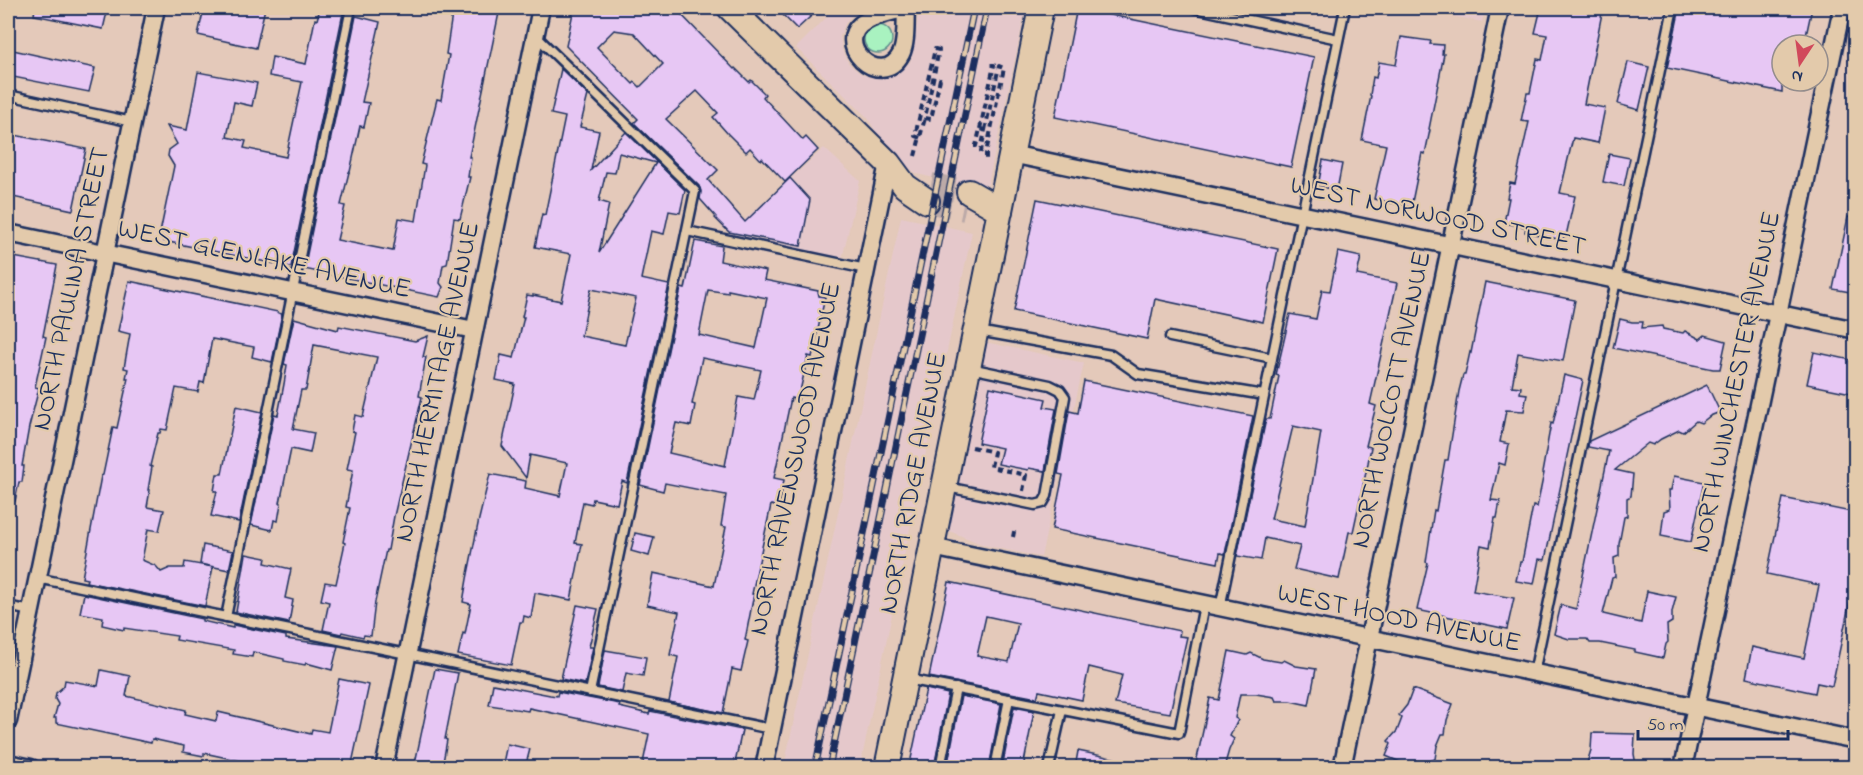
<svg xmlns="http://www.w3.org/2000/svg" width="1863" height="775" font-family="'Indie Flower',sans-serif">
<style>
.built{fill:#e5c8cb}
.green{fill:#a9f2c0;stroke:#62908f;stroke-width:1.5}
.building{fill:#e7c7f4;stroke:#1b2f5e;stroke-width:1.5;fill-rule:evenodd}
.lines{fill:none;stroke-linecap:round;stroke-linejoin:round}
.secondary-tunnel{stroke:#bcaaa8;stroke-width:24;stroke-dasharray:24 12;stroke-linecap:butt}
.service-casing{stroke:#1b2f5e;stroke-width:13}
.minor-casing{stroke:#1b2f5e;stroke-width:21}
.secondary-casing{stroke:#1b2f5e;stroke-width:28}
.path{stroke:#1b2f5e;stroke-width:4;stroke-dasharray:6 4.5;stroke-linecap:butt}
.service{stroke:#e3caab;stroke-width:8}
.minor{stroke:#e3caab;stroke-width:16}
.secondary{stroke:#e3caab;stroke-width:24}
.rail-casing{stroke:#1b2f5e;stroke-width:7}
.rail{stroke:#e3caab;stroke-width:4.5;stroke-dasharray:14;stroke-linecap:butt}
.labels{text-anchor:middle;dominant-baseline:central;stroke-width:4.5;stroke-linejoin:round;paint-order:stroke}
.street-label{font-size:27px;fill:#1b2f5e;stroke:#e3caab}
</style>
<rect width="100%" height="100%" fill="#e4c9ba"/>
<filter id="ink" filterUnits="userSpaceOnUse"><feTurbulence type="fractalNoise" baseFrequency=".0167" numOctaves="2"/><feDisplacementMap in="SourceGraphic" scale="12" xChannelSelector="R" yChannelSelector="G"/><feConvolveMatrix kernelMatrix="1 2 1 2 8 2 1 2 1" color-interpolation-filters="sRGB"/></filter>
<g filter="url(#ink)">
<g class="built">
<path d="M836 8H862L852 14 845 24 840 36 842 50 849 64 860 73 870 77 880 78 893 75 910 62 914 46 919 8H1026L988 184 985 186H968L917 174 906 166 883 145 868 118 796 48Z"/>
<path d="M1413 8H1485L1482 22Z"/>
<path d="M824 148 860 181 842 259 727 235Z"/>
<path d="M901 217 972 232 860 767H784Z"/>
<path d="M985 342 1084 363 1041 557 984 545 949 531 945 524Z"/>
</g>
<circle class="green" cx="878" cy="39" r="14"/>
<g class="building">
<path d="M35 8H108L103 29 34 15Z"/>
<path d="M204 8H265L256 48 198 35Z"/>
<path d="M320 8H339L338 12 343 13 291 267 164 241 160 233 174 166 168 156 169 150 177 144 167 126 187 130 198 72 257 83 252 106 234 102 227 137 246 141 244 148 286 157 302 82 269 76 272 57 306 64 315 19 317 20Z"/>
<path d="M453 8H500L469 157H471L468 177H470L460 219 454 218 447 264 443 265 440 283 443 287 439 297 304 269 356 16 380 22 362 102 369 103 364 127 360 126 350 172H349L341 205 345 206 337 240 393 251 399 218 416 221 425 165 421 164 437 99 441 100 449 55 446 54Z"/>
<path d="M574 8H675L734 69 735 68 749 82 751 80 765 94 763 97 803 140 806 137 818 150 785 182 762 158 761 160 750 148 746 152 728 134 713 117 718 113 697 91 666 119 718 170 708 180 745 222 790 178 810 200 801 246 729 232 715 218 716 217 700 199 701 192 699 186 634 123 638 119 566 46ZM614 30 634 33 663 64 640 87 635 82 633 84 597 47Z"/>
<path d="M776 8H820L797 29Z"/>
<path d="M1077 8 1314 57 1291 167 1055 117Z"/>
<path d="M1541 8H1603L1584 104 1605 108 1598 143 1573 138 1560 193 1575 196 1566 236 1564 235 1563 240 1525 232 1526 227 1504 223 1509 198H1507L1510 183 1515 184 1529 122 1521 121 1527 93H1530L1537 59 1542 60 1547 35 1535 33Z"/>
<path d="M1680 8H1812L1804 45H1782V92L1667 68Z"/>
<path d="M1401 37 1431 41 1430 44 1443 45 1442 54H1444L1429 129 1430 130 1425 154 1422 153 1411 207 1374 199 1386 145 1362 140 1371 96 1370 95 1373 77 1376 78 1379 62 1396 65Z"/>
<path d="M13 50 95 68 89 92 8 76Z"/>
<path d="M1628 62 1649 67 1639 110 1618 104Z"/>
<path d="M561 69 588 95 580 127 599 131 591 170 626 132 685 190 680 213 669 211 664 234 651 231 641 279 669 285 627 483 622 481 617 504 593 499 592 504 583 502 575 543 582 544 571 600 535 593 531 618 524 616 523 622H520L511 665 458 655 463 633 465 634 471 604 463 602 467 579 479 519 490 474 526 481 525 488 560 496 567 463 530 455 526 478 502 446 515 384 496 380 501 355 514 358 524 317H522L527 295 533 296V295L561 301 571 254 535 247 542 214 545 215 565 117 551 114ZM619 153 656 163 599 253 609 204 599 201 606 172 615 173ZM591 289 636 298 625 345 581 336Z"/>
<path d="M9 134 86 149 73 210 8 196V144Z"/>
<path d="M1609 154 1630 158 1624 186 1603 182Z"/>
<path d="M1323 160 1342 164 1337 190 1318 186Z"/>
<path d="M1037 199 1278 249 1263 322 1155 299 1147 339 1014 311Z"/>
<path d="M1848 217 1856 218V293L1833 289Z"/>
<path d="M695 241 722 246 720 261 766 271 764 280 818 291 819 296 825 297 812 357 808 356 798 400 791 398 774 478 784 480 779 507 771 505 752 594H754L745 640 748 641 741 671 732 669 723 713 669 702 678 657 670 655 679 612 647 605 653 573 714 586 726 527 721 526 726 495 665 483 663 491 640 485 681 288 685 289ZM708 290 728 293V290L767 298 756 348 699 335ZM702 358 761 370 754 400 738 397 725 466 669 453 676 423 691 426 695 405 692 404Z"/>
<path d="M1338 252 1361 257 1357 275 1397 283 1370 404 1376 406 1366 446 1371 447 1368 463 1353 532H1349L1339 579 1294 569 1300 546 1265 538 1261 560 1237 556 1266 419H1270L1279 376 1276 375 1290 314 1316 319 1322 290 1330 291ZM1293 426 1321 432 1305 526 1271 519Z"/>
<path d="M8 256 57 265 43 336 46 337 35 387 39 388 29 427 22 466H24L22 482H19L15 501H8Z"/>
<path d="M129 281 278 312V313L282 314 272 362 252 357 254 347 212 339 204 383 200 382 198 392 176 388 167 430 161 429 160 433H158L150 466 152 467 148 490H150L147 507 164 510 159 531 148 529 142 560 156 566 161 572 170 568H184L185 562 213 567 205 606 86 582 87 579 82 578 101 476 103 475 113 427 117 428 128 378H126L128 369 124 368 130 334 118 331Z"/>
<path d="M1485 282 1575 300 1563 361 1518 353 1512 386 1521 387 1520 393 1527 394 1524 411 1506 410 1500 442 1509 444 1505 465 1499 463 1491 500 1500 501 1497 518H1495L1490 547 1481 545 1473 591 1514 598 1507 629 1417 610 1428 563 1426 562 1434 510 1436 511 1445 460H1448L1459 391 1463 375H1465L1470 352 1471 353Z"/>
<path d="M294 318 338 330 339 326 415 341 428 336 423 357H426L419 396 422 397 394 516 388 550H386L375 602 371 636 364 635 363 637 342 632 341 634 323 630 329 602 321 600 325 582 336 584 345 543 343 542 350 508 346 507 353 470 347 469 355 432 352 431 355 415 363 417 377 357 314 345 306 390H301L293 429 314 433 310 453 291 449 280 503H281L278 521 274 520 272 530 251 525 274 414 278 415 284 384 287 365 284 364Z"/>
<path d="M1620 319 1632 322H1643L1642 328 1662 326 1663 329 1683 333 1685 331 1700 339 1705 335 1726 341 1720 369H1713L1613 348Z"/>
<path d="M1814 352 1856 361V394L1807 384Z"/>
<path d="M1564 375 1583 380 1545 560 1539 559 1534 584 1516 581 1520 562H1522L1533 506 1537 507 1544 473H1542L1551 423 1553 424Z"/>
<path d="M1084 381 1253 416 1225 554 1220 553 1218 563 1052 529 1063 475 1058 474 1069 411 1078 413Z"/>
<path d="M1707 385 1720 412 1710 416 1701 423 1696 421 1683 432 1679 430 1661 439 1653 445 1648 443 1615 470 1633 474 1631 496 1627 498V516L1624 517 1619 544V556L1614 558 1615 577 1612 578 1603 614 1641 623 1647 591 1676 597 1672 612V622L1667 625 1668 642 1666 644 1663 658 1635 652V650L1600 643H1590L1587 639H1569L1554 634 1561 605 1576 609 1609 451 1588 447 1589 441Z"/>
<path d="M990 387 1046 399 1044 407 1056 409 1045 471 1029 468 1028 470 998 464 1002 448 978 443Z"/>
<path d="M236 406 262 412 239 522 211 516 217 491H214L217 474H222Z"/>
<path d="M1674 476 1704 482 1691 542 1661 536 1664 511 1670 509 1669 490H1671Z"/>
<path d="M1783 498 1856 513V572L1832 686 1817 683 1815 693 1746 678 1752 647 1804 658 1819 585 1767 574Z"/>
<path d="M635 533 654 537 649 556 631 551Z"/>
<path d="M203 545 233 551 229 570 200 564Z"/>
<path d="M246 554 266 558 265 563 291 569 285 598 293 600 289 623 236 612Z"/>
<path d="M949 582 1180 631 1179 636 1187 637 1170 713 1115 704 1122 675 1089 667 1082 700 1039 691 1037 698 929 677ZM986 616 1018 623 1009 662 977 656Z"/>
<path d="M84 594 202 619V621L233 628V625L286 636V639L338 646 332 670 306 663 305 665 284 661V659L253 652 252 657 233 654 234 650 176 640 177 636 124 628V630L102 625 103 617 80 613Z"/>
<path d="M577 605 598 609 589 647H593L585 684 561 679Z"/>
<path d="M605 650 646 657 643 676 626 673 622 692 598 687Z"/>
<path d="M1229 651 1247 655 1251 653 1263 659 1281 662 1284 660 1296 666 1316 669 1309 705 1290 701H1276L1274 697 1256 694H1240L1235 718 1238 720 1230 736 1234 739 1229 750 1225 764 1219 763 1218 768H1195L1210 698 1219 700Z"/>
<path d="M435 669 458 673 445 739 447 740 442 768H414Z"/>
<path d="M101 670 130 676 126 696 186 710 185 714 216 721 218 712 311 734 312 729 328 732 339 679 369 685 351 768H273L204 753V756L183 752 184 746 152 739 151 743 56 723V718H54L58 704 55 699 56 693 64 686 65 680 98 686Z"/>
<path d="M493 684 550 695 557 696 558 692 620 704 619 707 649 714 650 711 742 730 734 768H642L649 734 529 708 528 711 489 705Z"/>
<path d="M926 689 948 694 934 768H909Z"/>
<path d="M1413 689 1453 704 1447 720 1445 734H1442L1437 746 1435 759 1432 760 1428 768H1414L1386 756 1391 744 1388 741 1397 731 1402 718 1399 715 1407 705Z"/>
<path d="M961 696 1001 704 989 768H947Z"/>
<path d="M1014 707 1034 711 1023 768H1002Z"/>
<path d="M1592 733 1635 734 1634 754 1636 765 1628 768H1590L1591 764 1587 763 1591 750Z"/>
<path d="M507 744 530 749 525 768H502Z"/>
<path d="M1078 751 1122 760 1121 768H1075Z"/>
</g>
<g class="lines">
<g class="secondary-tunnel">
<path d="M931 185 969 192"/>
<path d="M927 201 965 209"/>
</g>
<g class="service-casing">
<g id="service">
<path d="M1194 8 1338 39"/>
<path d="M1483 8 1499 11"/>
<path d="M536 36 695 191 590 692"/>
<path d="M8 95 132 122"/>
<path d="M687 231 866 269"/>
<path d="M978 331 1111 355 1138 374 1264 395"/>
<path d="M1170 337 1272 358"/>
<path d="M947 487 1035 505 1043 503 1047 496 1065 397 1060 390 1050 385 970 368"/>
<path d="M37 578 771 729"/>
<path d="M8 606 30 611"/>
<path d="M1220 608 1345 8"/>
<path d="M226 617 351 8"/>
<path d="M1534 673 1673 8"/>
<path d="M907 679 1179 733 1204 605"/>
<path d="M940 768 956 688"/>
<path d="M995 768 1009 699"/>
<path d="M1049 768 1062 710"/>
</g>
</g>
<g class="minor-casing">
<g id="minor">
<path d="M906 8C905 22 907 42 901 54 881 92 829 42 866 21 878 14 894 12 906 8Z"/>
<path d="M1011 154 1856 330"/>
<path d="M8 233 474 330"/>
<path d="M932 547 1856 740"/>
<path d="M8 721 156 8"/>
<path d="M8 763 31 768"/>
<path d="M384 768 541 8"/>
<path d="M764 768 888 163"/>
<path d="M1342 768 1500 8"/>
<path d="M1683 768 1842 8"/>
</g>
</g>
<g class="secondary-casing">
<g id="secondary">
<path d="M730 8 888 163 905 186 927 201"/>
<path d="M969 192 1000 210"/>
<path d="M887 768 1041 8"/>
</g>
</g>
<g class="path">
<path d="M980 129 994 65H990"/>
<path d="M985 130 999 66 1004 68 986 153V162"/>
<path d="M920 138 915 136 935 49 939 50 925 118 931 119 940 79 942 80"/>
<path d="M974 146H976L980 129 985 130 981 151 986 153"/>
<path d="M915 156 925 118"/>
<path d="M972 447 994 452 991 467 1026 475 1023 491"/>
<path d="M1013 537 1015 527"/>
</g>
<use href="#service" class="service"/>
<use href="#minor" class="minor"/>
<use href="#secondary" class="secondary"/>
<g class="rail-casing">
<g id="rail">
<path d="M815 768 974 8"/>
<path d="M829 768 987 8"/>
</g>
</g>
<use href="#rail" class="rail"/>
</g>
</g>
<g class="labels">
<g class="street-label">
<text transform="translate(1438 217) rotate(12)">WEST NORWOOD STREET</text>
<text transform="translate(264 260) rotate(12)">WEST GLENLAKE AVENUE</text>
<text transform="translate(72 289) rotate(-78)">NORTH PAULINA STREET</text>
<text transform="translate(438 382) rotate(-78)">NORTH HERMITAGE AVENUE</text>
<text transform="translate(1737 382) rotate(-78)">NORTH WINCHESTER AVENUE</text>
<text transform="translate(1392 400) rotate(-78)">NORTH WOLCOTT AVENUE</text>
<text transform="translate(796 459) rotate(-78)">NORTH RAVENSWOOD AVENUE</text>
<text transform="translate(914 483) rotate(-79)">NORTH RIDGE AVENUE</text>
<text transform="translate(1399 619) rotate(12)">WEST HOOD AVENUE</text>
</g>
</g>
<rect width="1863" height="775" fill="none" stroke="#e3caab" stroke-width="30"/>
<rect x="15" y="15" width="1833" height="745" fill="none" stroke="#1b2f5e" stroke-width="2" filter="url(#ink)"/>
<g transform="translate(1800 63) rotate(193)"><circle r="28" fill="#e3caab" stroke="#938c8c" stroke-width="1.5"/>
<path d="M0-4.5L10 22L0 15L-10 22Z" fill="#d1495b"/>
<text y="-9" font-size="16" font-weight="bold" text-anchor="middle" fill="#1b2f5e">N</text>
</g>
<path d="M1638 730v9h150v-9" fill="none" stroke="#1b2f5e" stroke-width="3"/>
<text x="1647" y="730" font-size="18" fill="#1b2f5e" stroke="#e3caab" stroke-width="4.5" paint-order="stroke">50 m</text>
</svg>
